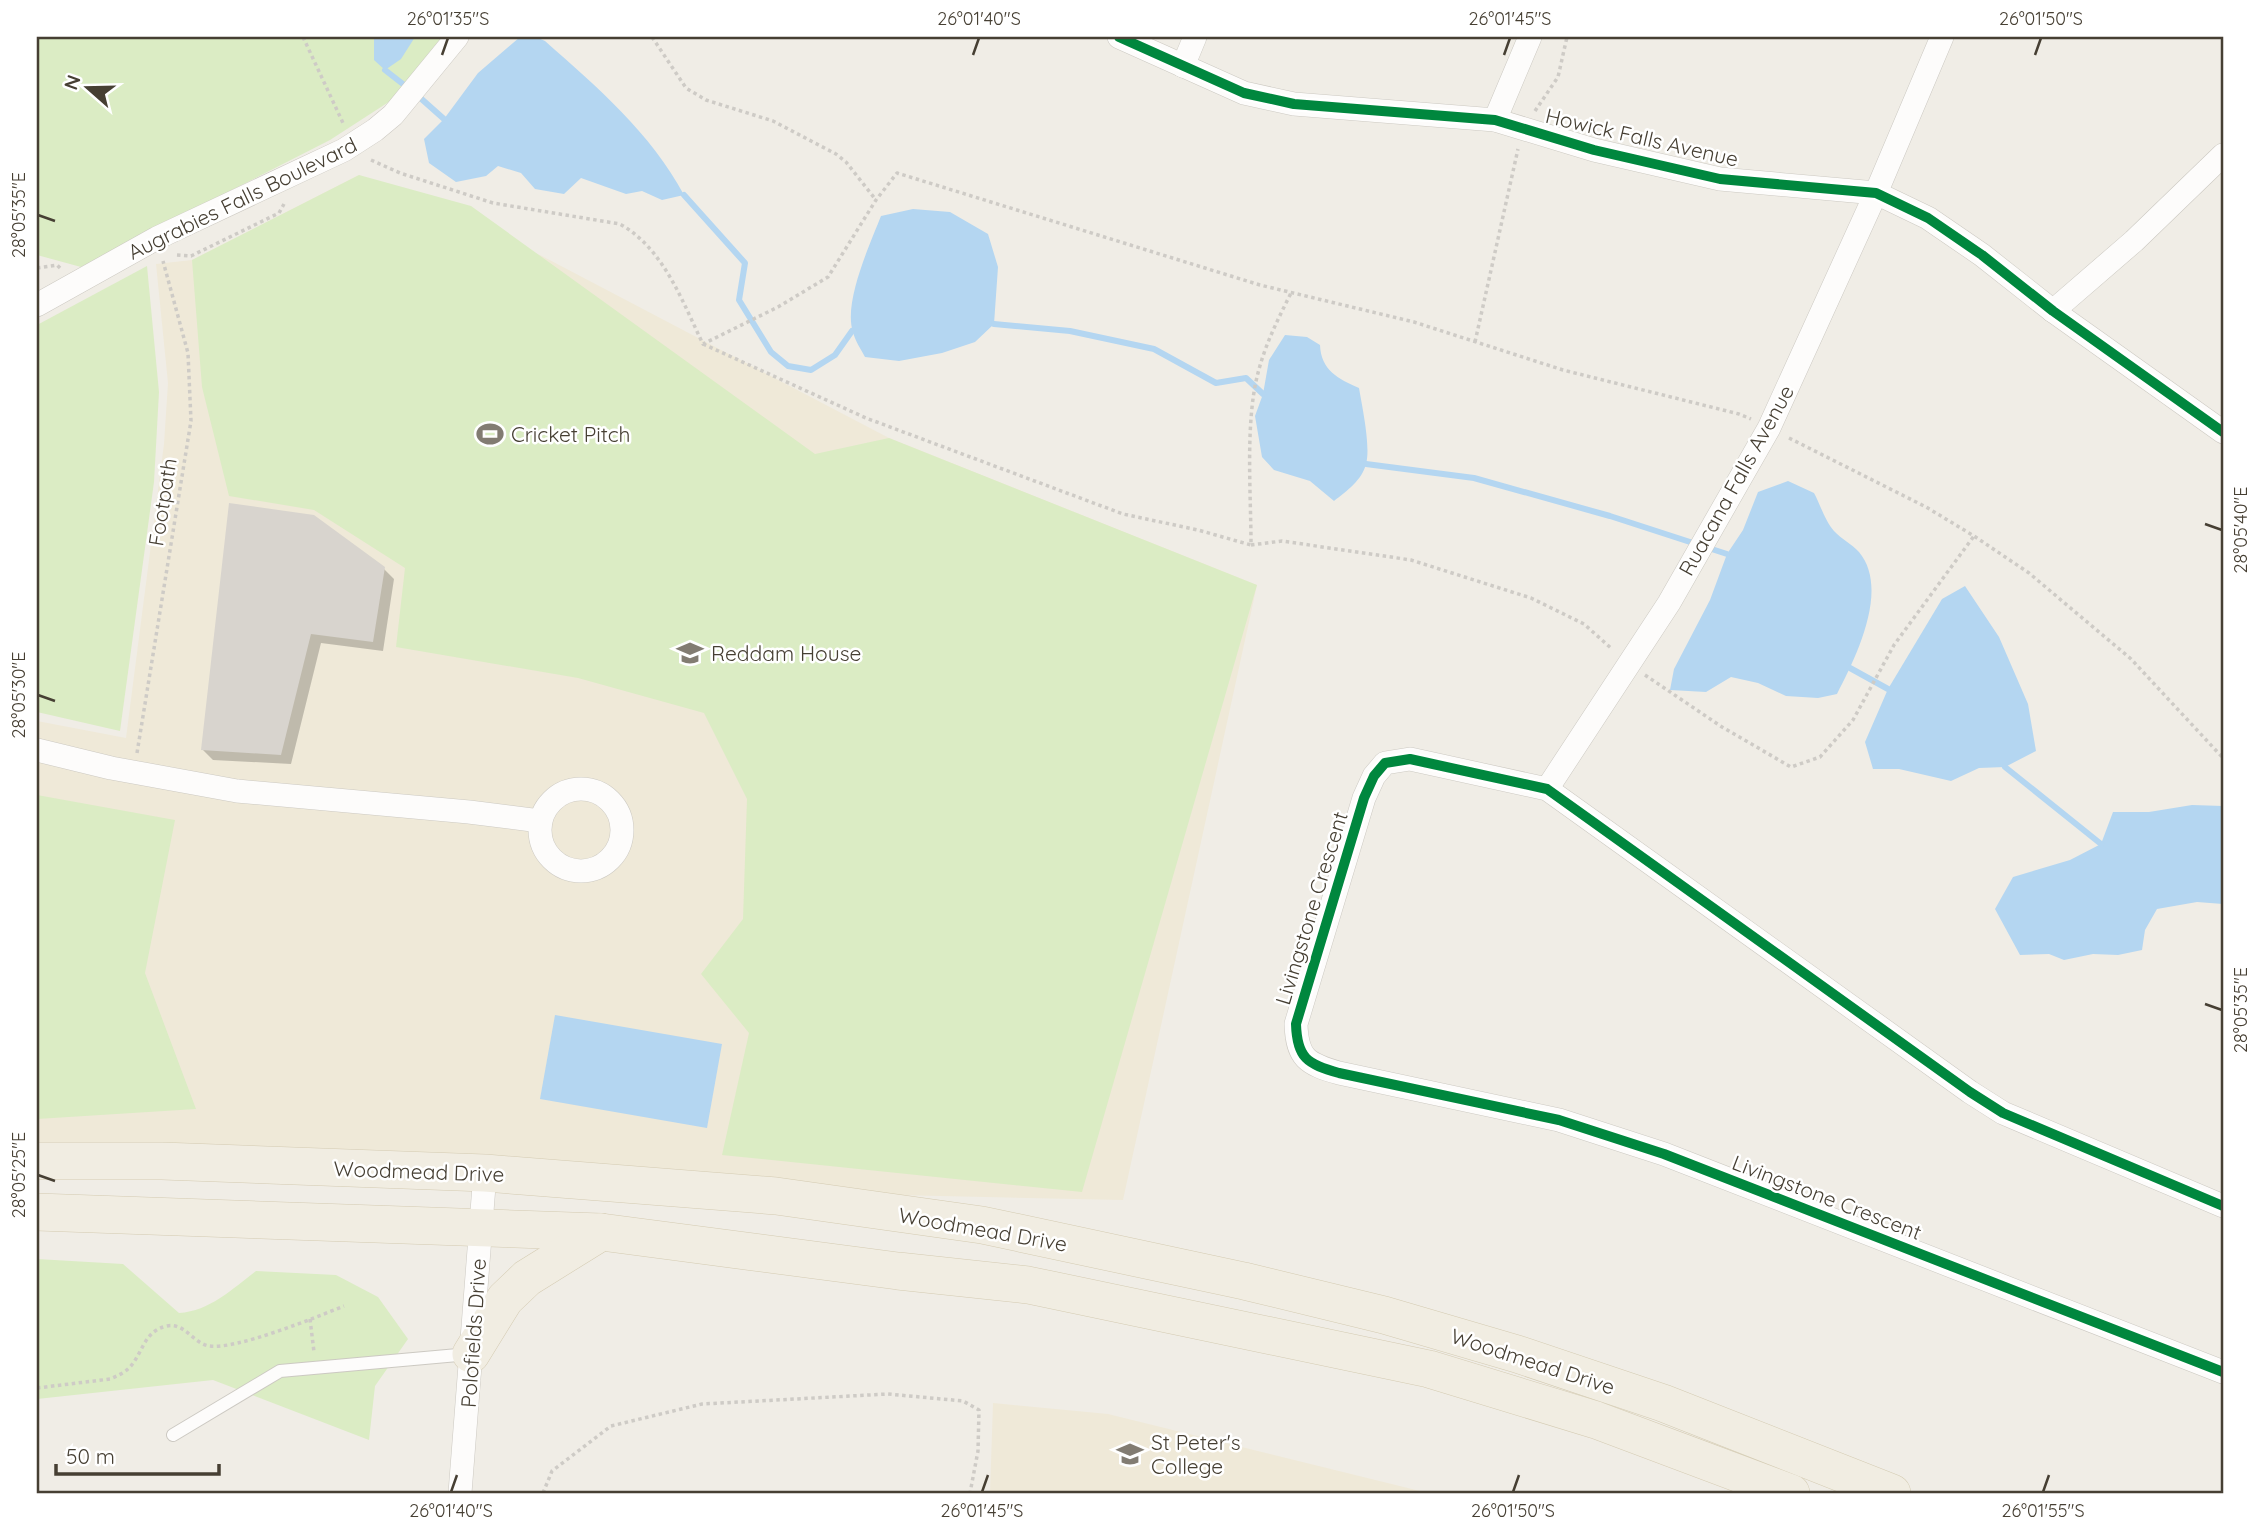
<svg xmlns="http://www.w3.org/2000/svg" width="2260" height="1530" font-family="Quicksand,sans-serif">
<style>
.education{fill:#efe9d8}
.green{fill:#dbecc4}
.water{fill:#b4d6f1}
.shadow{fill:#0003}
.lines{fill:none;stroke-linecap:round;stroke-linejoin:round}
.stream{stroke:#b4d6f1;stroke-width:6}
.building{fill:#d8d4ce}
.lane-casing{stroke:#ccc9c2;stroke-width:14}
.street-casing{stroke:#ccc9c2;stroke-width:24}
.primary-casing{stroke:#d4cbb2;stroke-width:38}
.path{stroke:#cecbc6;stroke-width:3.5;stroke-dasharray:3.5 3.5;stroke-linecap:butt}
.lane{stroke:#fdfcfb;stroke-width:12}
.street{stroke:#fdfcfb;stroke-width:23}
.primary{stroke:#f1ede2;stroke-width:37}
.cycleway-casing{stroke:#fff;stroke-width:15}
.cycleway{stroke:#00873e;stroke-width:10}
.ticks{fill:none;stroke:#463f33;stroke-width:2.5}
.labels{text-anchor:middle;dominant-baseline:central;stroke-width:5;stroke-linejoin:round;paint-order:stroke}
.street-label{font-size:21px;fill:#463f33;stroke:#fff}
.poi-label{font-size:21px;fill:#463f33;stroke:#fff;text-anchor:start}
.neatline{fill:none;stroke:#463f33;stroke-width:2.5}
.ticks-label{font-size:18px;text-anchor:middle;fill:#463f33}
</style>
<rect width="100%" height="100%" fill="#f0ede6"/>
<g class="education">
<path d="M359 175 542 256 889 438 1257 585 1123 1200 37 1176V721L126 738 164 444 168 383 156 264 192 260Z"/>
<path d="M993 1403 1108 1414 1428 1493H990Z"/>
</g>
<g class="green">
<path d="M37 37H443L398 96 330 140 81 267 37 255Z"/>
<path d="M359 175 471 206 815 454 889 438 1257 585 1082 1192 722 1155 749 1033 701 974 743 919 747 799 704 713 578 678 396 647 405 568 314 510 229 496 202 387 192 260Z"/>
<path d="M147 266 159 392 154 482 120 731 37 712V325Z"/>
<path d="M37 795 175 820 145 973 196 1109 37 1119Z"/>
<path d="M37 1259 123 1264 179 1313C210 1311 232 1289 256 1271L336 1275 378 1297 408 1339 375 1386 369 1440 213 1380 37 1399Z"/>
</g>
<g class="water">
<path d="M374 37H415L401 59 385 70 374 60Z"/>
<path d="M520 37H536L545 41C597 87 651 133 684 195L662 200 642 191 626 194 581 178 564 194 535 189 521 173 498 166 486 176 456 182 429 163 424 139 444 119 478 73Z"/>
<path d="M913 209 950 212 988 234 998 267 994 324 975 342 942 353 899 361 865 357C861 349 855 341 853 332 843 303 870 244 881 216Z"/>
<path d="M1285 335 1307 337 1320 345C1321 370 1338 379 1359 388 1362 406 1371 447 1366 464 1362 480 1347 491 1334 501L1310 481 1274 470 1262 457 1255 416 1263 394 1269 360Z"/>
<path d="M1788 481 1814 493C1820 504 1825 521 1834 531 1841 539 1852 544 1859 552 1890 589 1856 657 1837 694L1818 698 1786 696 1758 683 1731 677 1706 692 1670 690 1674 669 1710 600 1727 554 1743 530 1758 492Z"/>
<path d="M1965 586 1999 637 2028 704 2036 751 2005 767 1979 768 1951 781 1899 769H1873L1865 742 1888 689 1942 599Z"/>
<path d="M2192 805 2223 806V904L2197 902 2157 909 2145 930 2142 950 2118 955 2093 954 2064 960 2049 954 2020 955 1995 909 2013 877 2070 860 2101 844 2113 812H2149Z"/>
<path d="M555 1015 722 1044 707 1128 540 1099Z"/>
</g>
<path class="shadow" d="M313 517 384 569 394 579 383 651 321 643 291 764 213 760 203 750Z"/>
<g class="lines">
<g class="stream">
<path d="M385 70 408 88"/>
<path d="M417 95 444 119"/>
<path d="M684 195 745 263 739 300 771 352 788 366 811 370 835 355 852 331"/>
<path d="M994 324 1070 331 1154 349 1216 383 1246 378 1263 394"/>
<path d="M1366 464 1474 478 1610 516 1727 554"/>
<path d="M1850 668 1888 689"/>
<path d="M2005 767 2101 844"/>
</g>
</g>
<path class="building" d="M229 503 314 515 385 567 373 642 311 634 281 755 201 750Z"/>
<g class="lines">
<g class="lane-casing">
<path id="lane" d="M173 1435 280 1371 469 1354"/>
</g>
<g class="street-casing">
<g id="street">
<path d="M1119 37 1244 93 1294 104 1495 120 1594 150 1720 179 1876 193 1928 218 1982 255 2053 311 2223 432"/>
<path d="M1183 66 1195 37"/>
<path d="M1495 120 1530 37"/>
<path d="M37 305 157 238 344 150 375 130 393 115 457 37"/>
<path d="M2053 311 2134 241 2223 155"/>
<path d="M37 750 111 768 237 791 469 812 540 821"/>
<path d="M1547 789 1669 603 1769 428 1876 193 1942 37"/>
<circle cx="581" cy="830" r="41"/>
<path d="M2223 1206 2003 1113 1970 1092 1547 789 1410 759 1385 763 1374 776 1364 798 1296 1024C1297 1058 1307 1064 1339 1073L1559 1120 1664 1154 2223 1372"/>
<path d="M460 1493 485 1173"/>
</g>
</g>
<g class="primary-casing">
<g id="primary">
<path d="M37 1161H162L485 1173 776 1196 982 1225 1244 1281 1384 1315 1517 1354 1663 1403 1892 1493"/>
<path d="M37 1212 601 1232 898 1271 1028 1285 1429 1369 1596 1420 1791 1493"/>
<path d="M471 1354 505 1299 527 1278 601 1232"/>
</g>
</g>
<g class="path">
<path d="M303 37 343 123"/>
<path d="M652 37 686 88 706 100 773 121 836 154 846 162 876 200"/>
<path d="M1535 111 1558 77 1567 37"/>
<path d="M371 160 400 173 493 203 620 224C664 249 682 301 703 344L778 307 828 277 876 200 897 173 1260 285 1414 322 1563 370 1739 414 1751 419"/>
<path d="M177 255 191 256 279 213 284 204"/>
<path d="M37 268 57 265 61 269"/>
<path d="M1475 342 1518 149"/>
<path d="M703 344 866 418 1123 514 1198 530 1251 545C1251 493 1245 422 1258 373 1265 345 1278 319 1291 293"/>
<path d="M1789 438 1926 507 1974 536 2029 573 2131 659 2223 758"/>
<path d="M1251 545 1282 541 1411 560 1531 598 1584 624 1612 649"/>
<path d="M1645 675 1722 727 1791 767 1820 757 1853 720 1894 645 1974 536"/>
<path d="M137 753 191 421 188 353 163 261"/>
<path d="M310 1319 314 1352"/>
<path d="M37 1388 110 1379C117 1376 124 1373 129 1368 143 1354 143 1331 167 1326 184 1322 193 1343 209 1346 237 1350 316 1317 344 1306"/>
<path d="M543 1493 552 1471 611 1426 702 1404 888 1394 963 1401 979 1410 978 1451 970 1493"/>
</g>
<use href="#lane" class="lane"/>
<use href="#street" class="street"/>
<use href="#primary" class="primary"/>
<g class="cycleway-casing">
<g id="cycleway">
<path d="M1119 37 1244 93 1294 104 1495 120 1594 150 1720 179 1876 193 1928 218 1982 255 2053 311 2223 432"/>
<path d="M2223 1206 2003 1113 1970 1092 1547 789 1410 759 1385 763 1374 776 1364 798 1296 1024C1297 1058 1307 1064 1339 1073L1559 1120 1664 1154 2223 1372"/>
</g>
</g>
<use href="#cycleway" class="cycleway"/>
</g>
<path class="ticks" d="M442 55 448 38M973 55 979 38M1504 55 1510 38M2035 55 2041 38M38 215 55 221M2205 524 2222 530M38 695 55 701M2205 1004 2222 1010M38 1175 55 1181M451 1492 457 1475M982 1492 988 1475M1513 1492 1519 1475M2043 1492 2049 1475"/>
<defs>
<g id="stadium-bare" transform="scale(2.1)"><path d="M0-5a6.5 5 0 1 0 0 10a6.5 5 0 1 0 0-10ZM-3.5-1.8h7v3.6h-7Z" fill="#827c72" stroke="#fff" stroke-width="2.5" paint-order="stroke"/></g>
<g id="school-bare" transform="scale(2.1)"><path d="M0-5L7-2L0 1L-7-2ZM-4 1L0 2.5L4 1V4Q0 6-4 4Z" fill="#827c72" stroke="#fff" stroke-width="2.5" paint-order="stroke"/></g>
</defs>
<g fill-rule="evenodd">
<use href="#stadium-bare" x="490" y="434"/>
<use href="#school-bare" x="690" y="653"/>
<use href="#school-bare" x="1130" y="1454"/>
</g>
<g class="labels">
<g class="street-label">
<text transform="translate(1642 137) rotate(13)">Howick Falls Avenue</text>
<text transform="translate(242 198) rotate(-26)">Augrabies Falls Boulevard</text>
<text transform="translate(1736 480) rotate(-61)">Ruacana Falls Avenue</text>
<text transform="translate(162 502) rotate(-81)">Footpath</text>
<text transform="translate(1311 908) rotate(-73)">Livingstone Crescent</text>
<text transform="translate(419 1171) rotate(2)">Woodmead Drive</text>
<text transform="translate(1827 1197) rotate(21)">Livingstone Crescent</text>
<text transform="translate(983 1229) rotate(10)">Woodmead Drive</text>
<text transform="translate(473 1333) rotate(-86)">Polofields Drive</text>
<text transform="translate(1533 1361) rotate(18)">Woodmead Drive</text>
</g>
<g class="poi-label">
<text x="511" y="434">Cricket Pitch</text>
<text x="711" y="653">Reddam House</text>
<text x="1151" y="1442">St Peter's<tspan x="1151" dy="24">College</tspan></text>
</g>
</g>
<rect width="2260" height="1530" fill="none" stroke="#ffffff" stroke-width="77"/>
<g transform="translate(88 88) rotate(290)" stroke="#ffffff" stroke-width="5" paint-order="stroke">
<path d="M0-5L12 26L0 18L-12 26Z" fill="#463f33"/>
<text y="-10" font-size="19" font-weight="bold" text-anchor="middle" fill="#463f33">N</text>
</g>
<path d="M56 1464v10h163v-10" fill="none" stroke="#463f33" stroke-width="3.5"/>
<text x="66" y="1464" font-size="21" fill="#463f33" stroke="#ffffff" stroke-width="5" paint-order="stroke">50 m</text>
<rect x="38" y="38" width="2184" height="1454" class="neatline"/>
<g class="ticks-label">
<text x="448" y="25">26°01'35"S</text>
<text x="979" y="25">26°01'40"S</text>
<text x="1510" y="25">26°01'45"S</text>
<text x="2041" y="25">26°01'50"S</text>
<text transform="translate(19 215) rotate(-90)" y="6">28°05'35"E</text>
<text transform="translate(2241 530) rotate(-90)" y="6">28°05'40"E</text>
<text transform="translate(19 695) rotate(-90)" y="6">28°05'30"E</text>
<text transform="translate(2241 1010) rotate(-90)" y="6">28°05'35"E</text>
<text transform="translate(19 1175) rotate(-90)" y="6">28°05'25"E</text>
<text x="451" y="1517">26°01'40"S</text>
<text x="982" y="1517">26°01'45"S</text>
<text x="1513" y="1517">26°01'50"S</text>
<text x="2043" y="1517">26°01'55"S</text>
</g>
</svg>
